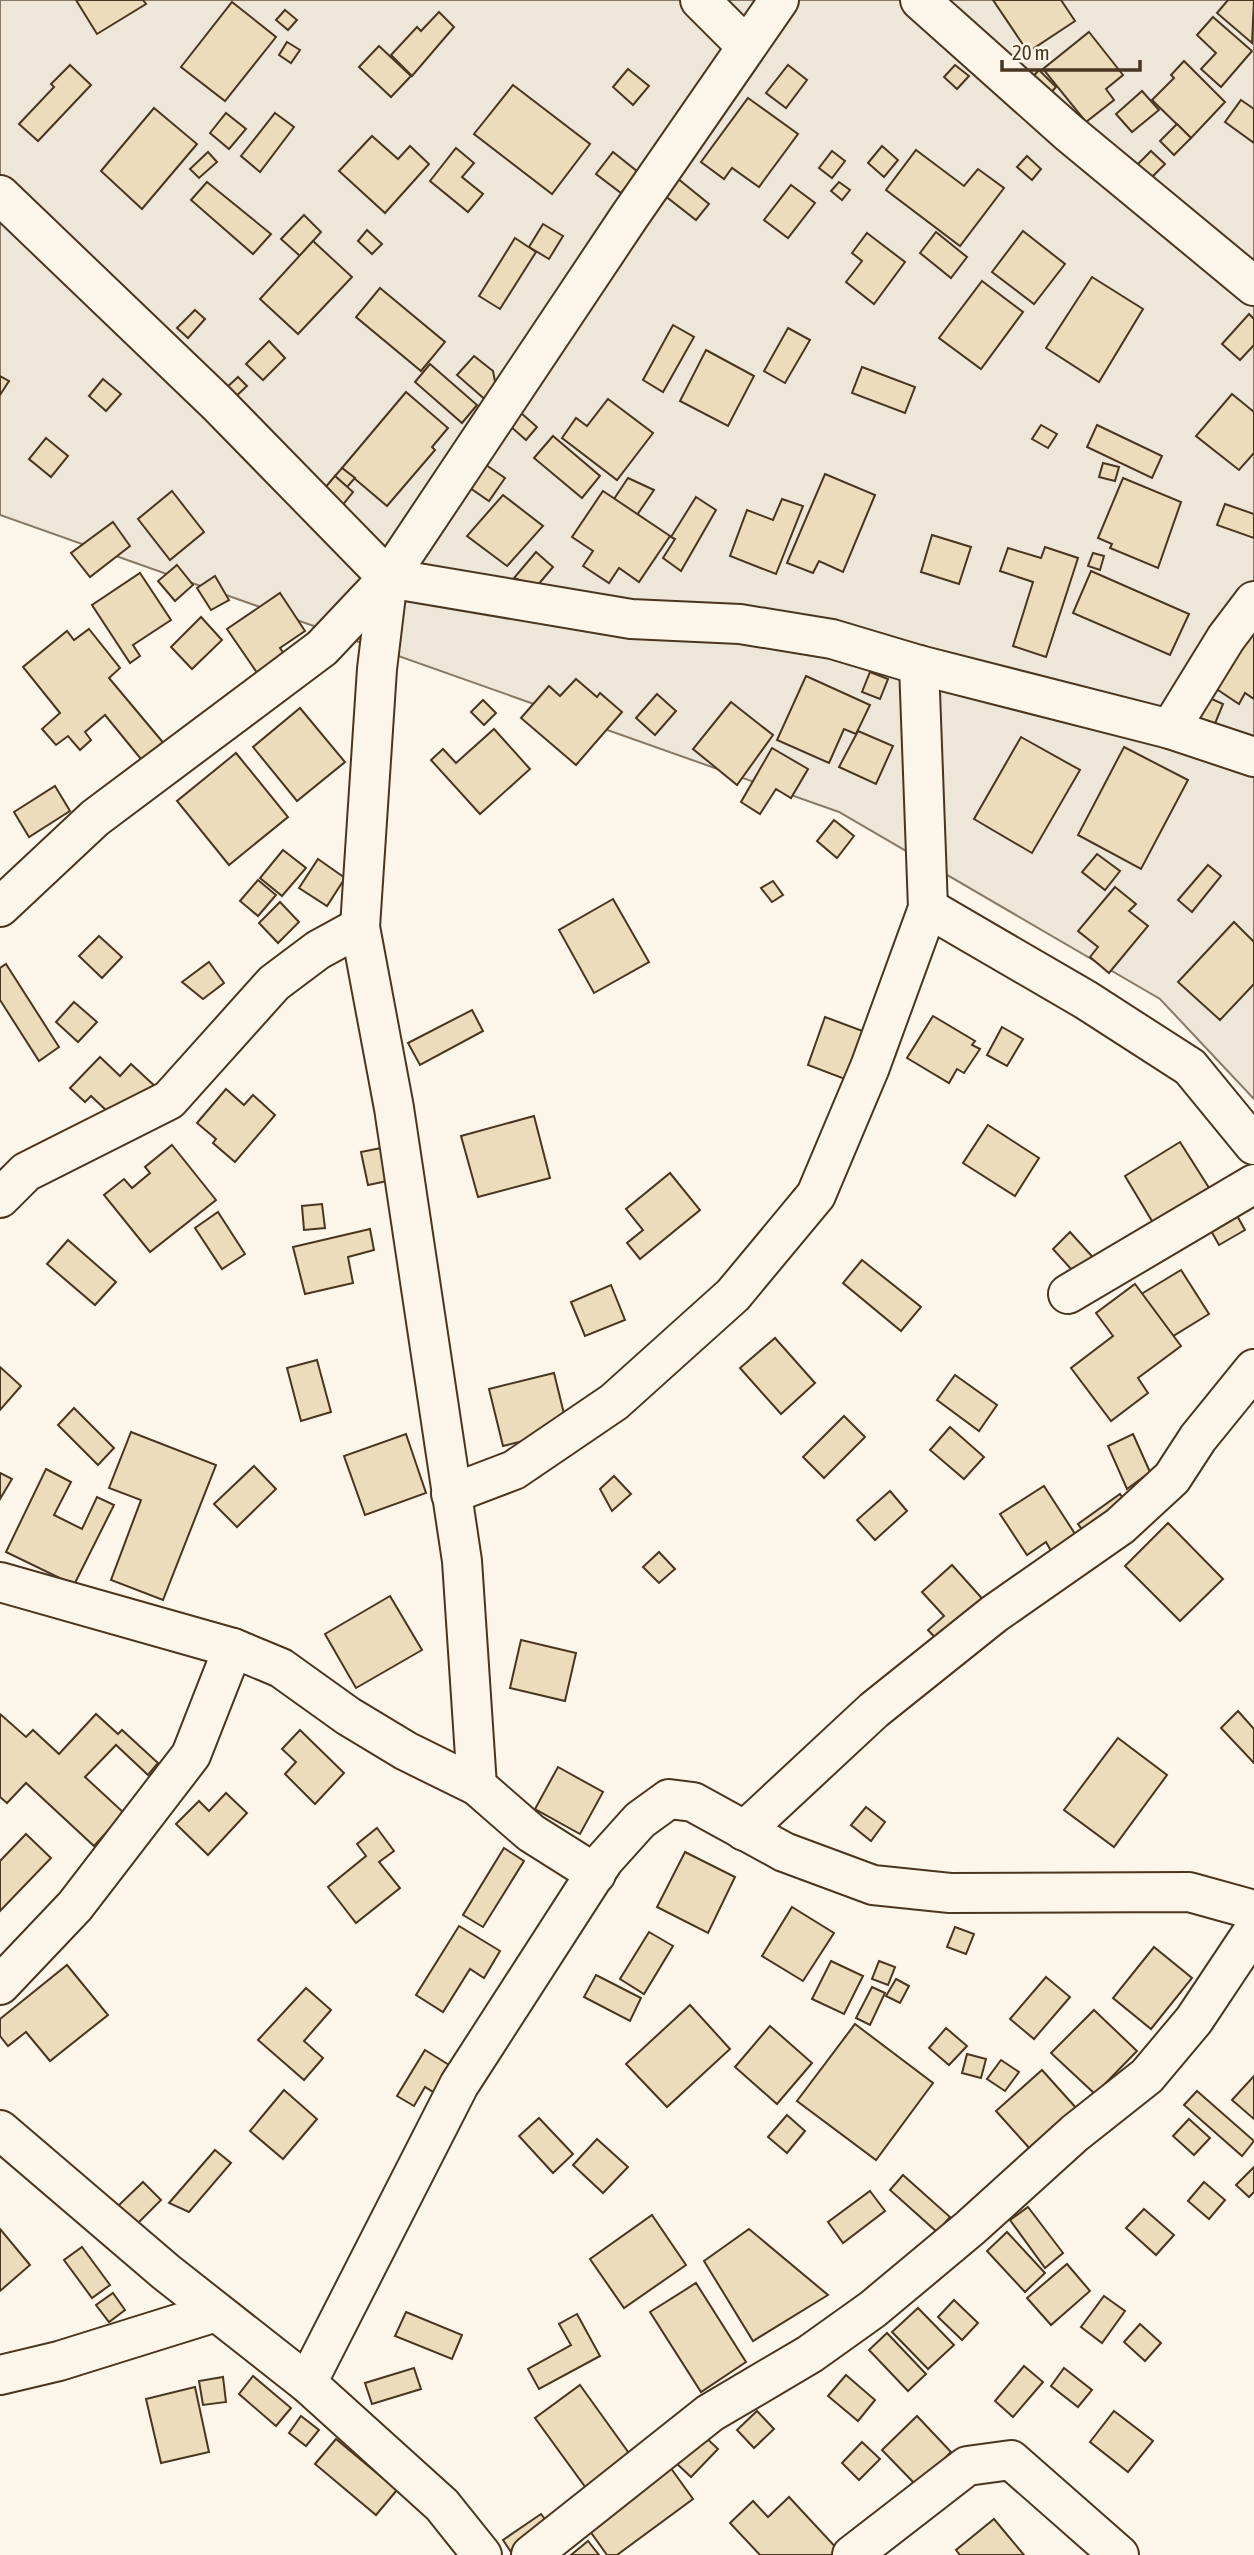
<svg xmlns="http://www.w3.org/2000/svg" width="1254" height="2555" font-family="'Asap Condensed',sans-serif">
<style>
.green{fill:#ede6d9;stroke:#887966;stroke-width:2}
.building{fill:#ecdcbc;stroke:#4a3520;stroke-width:2}
.lines{fill:none;stroke-linecap:round;stroke-linejoin:round}
.street-casing{stroke:#4a3520;stroke-width:42}
.street{stroke:#fbf6e9;stroke-width:38}
</style>
<rect width="100%" height="100%" fill="#fbf6e9"/>
<path class="green" d="M0 0H1254V1099L1160 999 839 812 0 515Z"/>
<g class="building">
<path d="M76 0H143L146 4 97 34Z"/>
<path d="M993 0H1061L1075 21 1028 52Z"/>
<path d="M1228 0H1254L1252 43 1217 13Z"/>
<path d="M232 2 276 37 225 101 181 67Z"/>
<path d="M285 10 297 20 288 30 276 20Z"/>
<path d="M439 12 454 27 412 76 391 55 417 27 421 31Z"/>
<path d="M1213 17 1252 51 1221 87 1201 69 1216 53 1197 35Z"/>
<path d="M1089 32 1123 75 1106 89 1114 100 1086 122 1043 69Z"/>
<path d="M287 42 300 50 291 63 279 55Z"/>
<path d="M379 46 411 76 391 97 359 67Z"/>
<path d="M1184 61 1225 102 1191 138 1152 100 1174 78 1171 75Z"/>
<path d="M70 65 91 85 38 141 19 124 54 87 51 84Z"/>
<path d="M788 65 807 80 786 108 766 93Z"/>
<path d="M955 65 969 76 957 89 944 77Z"/>
<path d="M628 69 649 86 633 105 613 87Z"/>
<path d="M1039 70 1056 87 1047 97 1029 81Z"/>
<path d="M513 85 590 144 552 194 474 134Z"/>
<path d="M1142 91 1159 110 1132 132 1116 114Z"/>
<path d="M748 98 798 134 759 187 732 168 724 179 701 162Z"/>
<path d="M1241 100 1254 109V143L1225 122Z"/>
<path d="M154 108 197 144 142 209 101 171Z"/>
<path d="M226 113 246 129 229 149 210 133Z"/>
<path d="M275 113 294 127 260 172 241 156Z"/>
<path d="M1177 124 1191 138 1174 155 1160 141Z"/>
<path d="M372 136 398 159 410 146 429 164 385 213 339 171Z"/>
<path d="M882 146 898 160 884 177 868 163Z"/>
<path d="M456 148 474 163 462 177 483 194 468 212 430 181Z"/>
<path d="M916 150 964 186 978 169 1004 188 960 246 886 190Z"/>
<path d="M832 151 845 161 832 178 819 168Z"/>
<path d="M1151 151 1165 164 1148 181 1134 168Z"/>
<path d="M208 152 217 162 199 178 190 169Z"/>
<path d="M613 152 638 172 621 193 596 174Z"/>
<path d="M1027 156 1041 169 1032 180 1017 167Z"/>
<path d="M677 178 709 204 696 220 664 195Z"/>
<path d="M207 182 271 234 253 254 191 200Z"/>
<path d="M839 182 850 190 842 200 831 191Z"/>
<path d="M791 185 815 203 788 238 764 220Z"/>
<path d="M304 215 321 232 300 256 281 239Z"/>
<path d="M543 224 563 236 549 259 529 247Z"/>
<path d="M367 230 382 244 372 254 358 241Z"/>
<path d="M1023 231 1065 264 1034 304 992 272Z"/>
<path d="M936 232 967 257 951 278 920 253Z"/>
<path d="M867 233 905 262 874 304 846 282 862 261 852 253Z"/>
<path d="M515 238 536 252 500 309 479 296Z"/>
<path d="M313 241 352 277 298 334 260 299Z"/>
<path d="M1092 277 1143 309 1099 382 1046 348Z"/>
<path d="M982 281 1023 312 981 369 939 338Z"/>
<path d="M380 288 445 342 421 371 356 317Z"/>
<path d="M195 310 205 319 188 338 177 328Z"/>
<path d="M1249 314 1254 319V345L1240 360 1222 344Z"/>
<path d="M673 325 694 337 663 392 643 380Z"/>
<path d="M788 328 810 340 785 383 764 371Z"/>
<path d="M269 341 285 358 263 380 246 364Z"/>
<path d="M706 350 754 376 728 426 680 401Z"/>
<path d="M474 356 493 371 497 392 488 402 457 375Z"/>
<path d="M430 364 477 405 462 423 415 382Z"/>
<path d="M862 367 915 387 905 413 852 393Z"/>
<path d="M0 376 9 381 0 395Z"/>
<path d="M238 377 247 386 233 399 224 390Z"/>
<path d="M103 379 121 394 106 411 89 396Z"/>
<path d="M406 392 448 428 432 447 435 450 387 506 342 468Z"/>
<path d="M1232 394 1254 412V453L1239 470 1196 436Z"/>
<path d="M608 399 653 433 617 480 562 438 576 418 587 426Z"/>
<path d="M521 413 537 427 526 440 510 426Z"/>
<path d="M1041 425 1057 434 1048 448 1032 439Z"/>
<path d="M1097 425 1162 456 1152 478 1087 447Z"/>
<path d="M553 436 600 476 582 498 534 458Z"/>
<path d="M46 438 68 456 51 477 29 459Z"/>
<path d="M1103 463 1119 467 1115 481 1099 477Z"/>
<path d="M486 465 505 478 489 501 470 488Z"/>
<path d="M342 468 355 478 347 487 335 476Z"/>
<path d="M825 474 875 495 843 572 819 561 813 573 787 563Z"/>
<path d="M335 476 353 492 337 512 318 496Z"/>
<path d="M628 478 654 490 637 515 614 499Z"/>
<path d="M1123 478 1181 502 1158 568 1110 548 1112 544 1098 538Z"/>
<path d="M172 491 204 532 170 560 138 519Z"/>
<path d="M603 491 670 536 639 582 619 568 609 583 583 566 593 551 572 537Z"/>
<path d="M503 495 543 526 507 566 467 536Z"/>
<path d="M696 497 716 510 681 571 663 558 675 539 671 537Z"/>
<path d="M782 499 803 506 776 574 730 556 747 510 773 520Z"/>
<path d="M1225 504 1254 514V538L1217 525Z"/>
<path d="M113 522 130 546 90 577 71 553Z"/>
<path d="M932 535 971 547 959 584 921 572Z"/>
<path d="M1045 547 1078 558 1046 657 1013 646 1033 582 1000 571 1008 548 1041 558Z"/>
<path d="M536 552 553 567 537 586 514 578Z"/>
<path d="M1093 553 1104 556 1100 570 1088 566Z"/>
<path d="M177 565 193 585 175 601 158 581Z"/>
<path d="M1091 571 1189 614 1170 655 1073 613Z"/>
<path d="M140 573 171 620 133 645 140 656 130 663 92 605Z"/>
<path d="M215 576 229 600 211 610 197 588Z"/>
<path d="M280 593 305 631 280 648 290 662 262 680 227 629Z"/>
<path d="M201 617 222 640 192 669 171 647Z"/>
<path d="M89 629 120 668 109 678 166 746 145 764 105 715 85 732 91 740 80 750 68 736 56 745 42 729 60 713 23 667 67 631 74 640Z"/>
<path d="M1254 629V699L1245 693 1239 704 1215 688Z"/>
<path d="M870 672 888 679 880 699 862 692Z"/>
<path d="M806 676 870 705 856 734 844 729 829 763 777 740Z"/>
<path d="M576 679 597 697 600 693 622 712 576 765 521 718 549 686 560 696Z"/>
<path d="M657 694 676 711 655 735 636 718Z"/>
<path d="M1203 695 1223 704 1214 726 1193 717Z"/>
<path d="M483 700 496 713 484 725 471 712Z"/>
<path d="M731 702 773 735 737 785 693 749Z"/>
<path d="M300 708 345 762 297 801 253 747Z"/>
<path d="M494 729 530 769 480 814 431 760 443 749 456 763Z"/>
<path d="M858 731 893 746 876 784 839 767Z"/>
<path d="M1021 737 1080 770 1032 853 974 819Z"/>
<path d="M1124 747 1188 780 1141 869 1078 835Z"/>
<path d="M772 748 808 769 791 798 776 789 760 814 741 802Z"/>
<path d="M236 753 288 817 229 865 177 801Z"/>
<path d="M55 786 70 811 29 837 14 812Z"/>
<path d="M834 820 854 836 837 858 817 841Z"/>
<path d="M283 850 306 868 282 896 260 878Z"/>
<path d="M1097 854 1120 871 1105 890 1082 872Z"/>
<path d="M318 859 345 878 327 906 299 888Z"/>
<path d="M1208 865 1221 876 1192 912 1178 900Z"/>
<path d="M258 880 276 895 258 916 240 901Z"/>
<path d="M773 881 783 895 772 902 761 888Z"/>
<path d="M1115 887 1136 904 1129 911 1148 926 1109 973 1090 957 1098 947 1078 931Z"/>
<path d="M613 899 649 962 594 993 559 930Z"/>
<path d="M280 902 299 922 278 943 259 923Z"/>
<path d="M1234 922 1254 942V984L1220 1020 1178 982Z"/>
<path d="M99 936 122 957 102 978 79 956Z"/>
<path d="M209 962 224 983 203 999 182 982Z"/>
<path d="M6 964 59 1047 39 1061 0 1000V968Z"/>
<path d="M74 1002 97 1022 78 1042 56 1022Z"/>
<path d="M472 1010 483 1031 420 1065 408 1043Z"/>
<path d="M933 1016 975 1041 972 1045 980 1049 964 1073 957 1069 949 1083 907 1058Z"/>
<path d="M825 1017 876 1036 858 1084 808 1065Z"/>
<path d="M1002 1027 1023 1039 1007 1066 987 1055Z"/>
<path d="M100 1057 120 1076 131 1064 158 1089 108 1112 91 1096 85 1102 70 1088Z"/>
<path d="M226 1089 244 1105 253 1095 275 1115 235 1162 213 1143 216 1139 197 1123Z"/>
<path d="M534 1116 550 1178 478 1197 461 1136Z"/>
<path d="M988 1125 1039 1158 1015 1196 963 1163Z"/>
<path d="M1180 1142 1211 1191 1155 1226 1125 1176Z"/>
<path d="M172 1145 216 1200 150 1252 104 1195 124 1179 132 1188 150 1173 145 1167Z"/>
<path d="M391 1146 397 1179 368 1185 361 1152Z"/>
<path d="M670 1173 700 1210 640 1259 627 1243 643 1230 626 1209Z"/>
<path d="M322 1204 325 1228 304 1230 302 1206Z"/>
<path d="M1231 1205 1245 1230 1219 1245 1205 1220Z"/>
<path d="M218 1212 245 1254 222 1269 195 1228Z"/>
<path d="M370 1229 374 1250 348 1257 353 1283 305 1294 293 1247Z"/>
<path d="M1070 1232 1108 1274 1090 1290 1053 1249Z"/>
<path d="M68 1240 116 1282 95 1305 47 1264Z"/>
<path d="M862 1260 921 1307 901 1331 843 1283Z"/>
<path d="M1181 1270 1209 1314 1165 1341 1138 1296Z"/>
<path d="M1135 1284 1181 1346 1138 1378 1148 1393 1111 1421 1071 1368 1113 1336 1096 1313Z"/>
<path d="M611 1285 625 1320 585 1336 571 1302Z"/>
<path d="M775 1338 815 1383 781 1414 740 1368Z"/>
<path d="M317 1360 331 1412 301 1421 287 1368Z"/>
<path d="M0 1367 21 1386 0 1410Z"/>
<path d="M554 1373 568 1430 503 1446 489 1389Z"/>
<path d="M955 1375 997 1405 979 1431 937 1400Z"/>
<path d="M74 1408 114 1448 98 1465 58 1425Z"/>
<path d="M844 1416 865 1437 824 1478 803 1457Z"/>
<path d="M950 1427 984 1457 964 1479 930 1450Z"/>
<path d="M131 1432 216 1465 163 1600 111 1580 141 1500 109 1488Z"/>
<path d="M406 1434 426 1493 365 1515 344 1456Z"/>
<path d="M1133 1434 1150 1472 1127 1489 1108 1446Z"/>
<path d="M254 1466 276 1489 237 1527 214 1504Z"/>
<path d="M46 1469 71 1482 54 1515 82 1529 97 1497 114 1505 74 1585 6 1552Z"/>
<path d="M0 1473 12 1479 0 1499Z"/>
<path d="M614 1476 631 1494 612 1511 600 1489Z"/>
<path d="M1044 1486 1079 1540 1054 1556 1046 1542 1027 1555 1000 1514Z"/>
<path d="M890 1491 907 1511 875 1540 857 1520Z"/>
<path d="M1120 1494 1131 1510 1090 1540 1078 1524Z"/>
<path d="M1168 1523 1223 1579 1180 1621 1125 1566Z"/>
<path d="M659 1552 675 1569 659 1583 643 1567Z"/>
<path d="M952 1565 987 1604 942 1645 928 1630 944 1616 922 1592Z"/>
<path d="M390 1596 422 1650 356 1688 325 1634Z"/>
<path d="M521 1640 576 1653 565 1701 510 1688Z"/>
<path d="M1238 1711 1254 1729V1763L1221 1728Z"/>
<path d="M0 1714 26 1737 33 1730 59 1754 96 1714 118 1734 122 1730 158 1763 148 1775 116 1745 85 1777 124 1813 94 1846 26 1783 7 1803 0 1797Z"/>
<path d="M300 1730 344 1773 315 1804 285 1774 296 1762 282 1749Z"/>
<path d="M1118 1738 1167 1775 1114 1847 1064 1810Z"/>
<path d="M558 1767 603 1792 580 1834 535 1809Z"/>
<path d="M226 1793 247 1813 208 1855 176 1824 199 1801 209 1811Z"/>
<path d="M866 1807 885 1822 871 1841 851 1825Z"/>
<path d="M377 1828 394 1851 379 1862 400 1888 356 1923 328 1887 366 1856 357 1844Z"/>
<path d="M26 1834 51 1858 0 1911V1861Z"/>
<path d="M504 1848 524 1861 483 1927 463 1915Z"/>
<path d="M685 1852 735 1877 708 1933 657 1907Z"/>
<path d="M792 1907 834 1933 803 1981 762 1956Z"/>
<path d="M459 1926 500 1951 484 1978 470 1969 443 2012 416 1995Z"/>
<path d="M955 1927 974 1934 966 1954 947 1947Z"/>
<path d="M649 1932 673 1946 644 1994 620 1979Z"/>
<path d="M1154 1947 1192 1978 1151 2029 1113 1998Z"/>
<path d="M831 1961 863 1976 844 2014 812 1999Z"/>
<path d="M879 1961 895 1967 888 1985 872 1979Z"/>
<path d="M67 1965 108 2015 50 2061 26 2032 8 2046 0 2036V2019Z"/>
<path d="M596 1975 641 1998 630 2021 584 1997Z"/>
<path d="M1046 1977 1070 1997 1034 2039 1010 2019Z"/>
<path d="M896 1979 909 1986 900 2003 886 1996Z"/>
<path d="M872 1987 885 1993 870 2025 856 2018Z"/>
<path d="M306 1988 331 2010 304 2041 323 2058 304 2080 258 2040Z"/>
<path d="M690 2005 730 2049 667 2107 626 2064Z"/>
<path d="M1094 2010 1137 2051 1095 2094 1051 2053Z"/>
<path d="M855 2024 933 2083 876 2160 797 2101Z"/>
<path d="M770 2026 812 2063 777 2104 735 2067Z"/>
<path d="M946 2028 967 2046 949 2065 929 2048Z"/>
<path d="M425 2050 454 2068 438 2095 425 2087 414 2106 397 2096Z"/>
<path d="M967 2054 986 2059 981 2078 962 2073Z"/>
<path d="M1001 2060 1019 2072 1005 2091 987 2079Z"/>
<path d="M1042 2070 1077 2109 1031 2150 996 2111Z"/>
<path d="M1254 2076V2119L1232 2100Z"/>
<path d="M284 2090 317 2119 283 2159 250 2131Z"/>
<path d="M1197 2091 1254 2141 1242 2156 1184 2105Z"/>
<path d="M787 2115 805 2131 787 2153 768 2137Z"/>
<path d="M539 2118 573 2154 553 2173 519 2136Z"/>
<path d="M1189 2119 1210 2138 1194 2155 1173 2136Z"/>
<path d="M597 2139 628 2167 603 2193 573 2165Z"/>
<path d="M215 2150 231 2163 189 2212 169 2203Z"/>
<path d="M1254 2167V2192L1249 2197 1236 2185Z"/>
<path d="M903 2175 950 2217 937 2232 890 2190Z"/>
<path d="M143 2182 161 2200 136 2225 118 2206Z"/>
<path d="M1204 2182 1225 2200 1209 2219 1188 2201Z"/>
<path d="M870 2191 885 2211 843 2243 828 2222Z"/>
<path d="M1028 2207 1063 2253 1045 2268 1010 2220Z"/>
<path d="M1144 2209 1174 2235 1156 2255 1126 2228Z"/>
<path d="M652 2215 686 2265 624 2308 590 2259Z"/>
<path d="M0 2229 30 2265 0 2291Z"/>
<path d="M749 2229 828 2295 753 2341 704 2261Z"/>
<path d="M1007 2232 1045 2273 1025 2292 987 2251Z"/>
<path d="M82 2247 110 2285 92 2298 64 2260Z"/>
<path d="M1067 2264 1090 2291 1051 2325 1027 2298Z"/>
<path d="M696 2283 746 2362 701 2392 650 2312Z"/>
<path d="M113 2293 125 2310 109 2322 96 2305Z"/>
<path d="M1104 2296 1125 2311 1102 2343 1081 2327Z"/>
<path d="M954 2300 978 2323 962 2340 938 2317Z"/>
<path d="M918 2308 954 2345 928 2369 892 2332Z"/>
<path d="M406 2312 462 2335 452 2359 395 2336Z"/>
<path d="M577 2314 600 2356 539 2389 528 2369 571 2345 559 2324Z"/>
<path d="M1140 2324 1161 2343 1145 2361 1124 2342Z"/>
<path d="M887 2333 926 2374 908 2391 869 2350Z"/>
<path d="M1024 2366 1043 2382 1013 2417 995 2401Z"/>
<path d="M414 2368 421 2389 372 2404 365 2383Z"/>
<path d="M1064 2368 1092 2390 1078 2407 1051 2386Z"/>
<path d="M846 2375 875 2400 858 2421 828 2396Z"/>
<path d="M253 2376 291 2408 276 2426 239 2394Z"/>
<path d="M223 2377 226 2402 203 2405 199 2381Z"/>
<path d="M580 2385 631 2456 586 2488 535 2418Z"/>
<path d="M195 2387 209 2452 161 2463 146 2399Z"/>
<path d="M757 2411 774 2429 754 2448 737 2430Z"/>
<path d="M1114 2411 1153 2441 1128 2472 1090 2442Z"/>
<path d="M301 2416 319 2430 306 2446 289 2433Z"/>
<path d="M917 2416 951 2452 917 2486 882 2450Z"/>
<path d="M701 2433 718 2449 691 2477 674 2461Z"/>
<path d="M336 2439 397 2490 376 2515 315 2464Z"/>
<path d="M862 2442 880 2459 859 2480 842 2463Z"/>
<path d="M670 2467 693 2499 617 2555H607L587 2527Z"/>
<path d="M789 2497 841 2553 839 2555H760L730 2523 753 2501 768 2517Z"/>
<path d="M541 2514 554 2531 513 2555 503 2540Z"/>
<path d="M994 2519 1024 2555H960L956 2550Z"/>
<path d="M588 2541 599 2555H571Z"/>
</g>
<g class="lines">
<g class="street-casing">
<g id="street">
<path d="M700 0 745 45"/>
<path d="M920 0 1069 133 1254 286"/>
<path d="M0 195 217 403 388 578 631 619 740 624 832 639 919 665 1170 729 1254 757"/>
<path d="M388 578 377 669 360 927 394 1108 462 1561 477 1786 531 1833 596 1874"/>
<path d="M1170 729 1226 638 1254 601"/>
<path d="M0 907 95 818 322 648 388 578 629 217 779 0"/>
<path d="M928 908 1086 1000 1190 1067 1254 1145"/>
<path d="M0 1198 26 1172 169 1100 274 983 318 950 360 927"/>
<path d="M1068 1294 1254 1184"/>
<path d="M451 1494 514 1470 614 1402 733 1295 816 1195 870 1067 928 908 919 665"/>
<path d="M0 1582 233 1648 281 1668 348 1716 406 1751 477 1786"/>
<path d="M744 1831 874 1710 994 1614 1120 1526 1172 1478 1198 1438 1254 1369"/>
<path d="M0 1985 75 1906 191 1755 233 1648"/>
<path d="M0 2130 166 2272 307 2383 442 2505 482 2555"/>
<path d="M0 2375 59 2361 216 2312"/>
<path d="M307 2383 459 2085 604 1860 640 1820 669 1799 693 1802 784 1852 873 1885 950 1893 1189 1892 1254 1910"/>
<path d="M531 2555 710 2413 810 2354 873 2309 970 2228 1075 2133 1147 2076 1194 2020 1254 1930"/>
<path d="M852 2555 967 2466 1011 2460 1119 2555"/>
</g>
</g>
<use href="#street" class="street"/>
</g>
<path d="M1002 60v10h138v-10" fill="none" stroke="#4a3520" stroke-width="3.5"/>
<text x="1012" y="60" font-size="21" fill="#4a3520" stroke="#fbf6e9" stroke-width="5" paint-order="stroke">20 m</text>
</svg>
